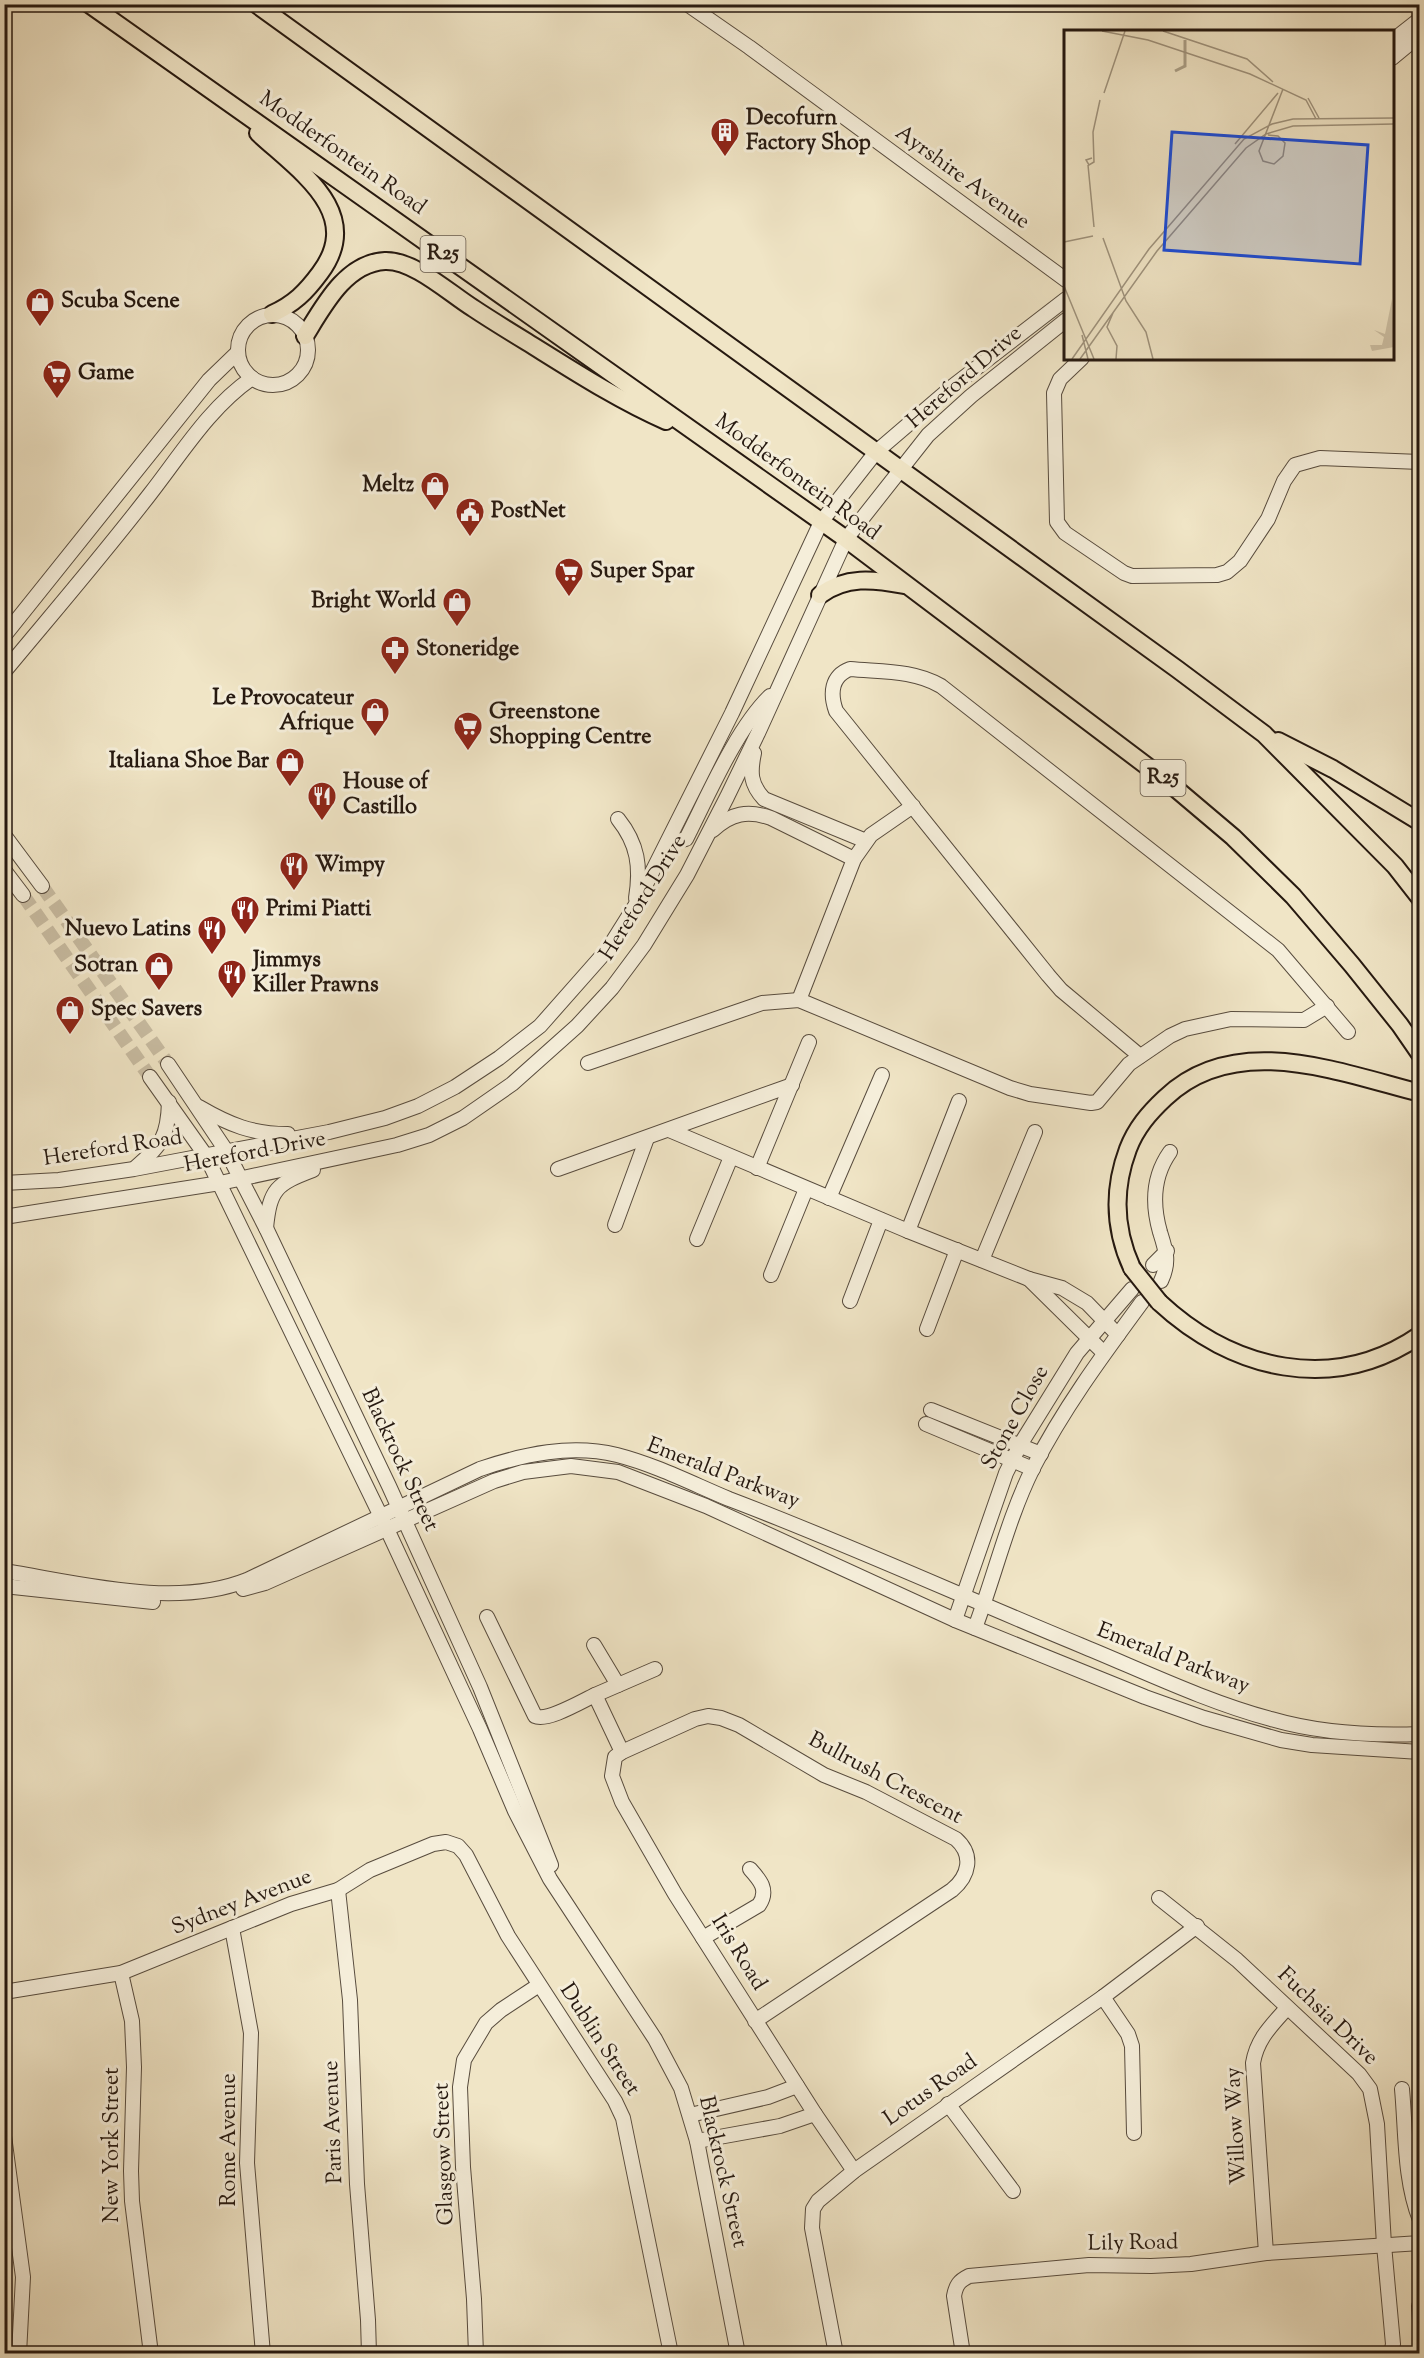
<svg xmlns="http://www.w3.org/2000/svg" width="1424" height="2358" font-family="'Sorts Mill Goudy',serif">
<style>
.lines{fill:none;stroke-linecap:round;stroke-linejoin:round}
.minor-tunnel{stroke:#c8bca2;stroke-width:14;stroke-dasharray:14 7;stroke-linecap:butt}
.minor-casing{stroke:#584c3e;stroke-width:16}
.major-casing{stroke:#261910;stroke-width:20}
.minor{stroke:#f5eeda;stroke-width:14}
.major{stroke:#f0e5c6;stroke-width:16}
.major-bridge-casing{stroke:#261910;stroke-width:20;stroke-linecap:butt}
.major-bridge{stroke:#f0e5c6;stroke-width:16}
.labels{text-anchor:middle;dominant-baseline:central;stroke-width:6;stroke-linejoin:round;paint-order:stroke}
.shield{fill:#f5eeda;stroke:#64594d;stroke-width:1.5}
.shield-label{font-size:21px;font-weight:bold;fill:#261910}
.poi-label{font-size:22px;font-weight:bold;fill:#261910;stroke:#f5eeda;text-anchor:start}
.street-label{font-size:22px;fill:#261910;stroke:#f5eeda}
.inset-river{fill:none;stroke:#aba088;stroke-width:3}
.inset-road{fill:none;stroke:#9f937d;stroke-width:1.5}
.view{fill:#1d4ed8;fill-opacity:0.15;stroke:#1d4ed8;stroke-width:3}
.inset-edge{fill:none;stroke:#261910;stroke-width:3}
</style>
<rect width="100%" height="100%" fill="#f0e5c6"/>
<filter id="stains"><feTurbulence type="fractalNoise" baseFrequency=".00333" numOctaves="4"/><feColorMatrix values="0 0 0 0 .2 0 0 0 0 .09 0 0 0 0 .02 0 0 0 .5 -.17"/></filter>
<radialGradient id="worn" r=".72"><stop offset=".6" stop-color="#630" stop-opacity="0"/><stop offset="1" stop-color="#630" stop-opacity=".3"/></radialGradient>
<g class="lines">
<g class="minor-tunnel">
<path d="M42 886 168 1064"/>
<path d="M23 895 150 1077"/>
</g>
<g class="minor-casing">
<g id="minor">
<path d="M687 4 749 47 1066 280"/>
<path d="M1392 41 1420 19"/>
<path d="M1392 58 1420 35"/>
<circle cx="273" cy="350" r="35"/>
<path d="M1082 358 1060 379 1054 393 1057 522 1065 533 1124 573 1132 576 1217 575 1227 572 1240 561 1268 519 1284 481 1295 465 1320 458 1420 462"/>
<path d="M4 636 209 380 238 352"/>
<path d="M4 672C53 613 103 555 150 494 182 453 209 408 252 378"/>
<path d="M754 753C750 772 750 784 764 799L866 841"/>
<path d="M618 819C638 844 641 867 636 898"/>
<path d="M713 830C731 813 748 810 771 818L854 859"/>
<path d="M4 835 42 886"/>
<path d="M668 843 686 839C708 796 736 729 770 696"/>
<path d="M4 870 23 895"/>
<path d="M799 1000 854 859 871 835 913 806"/>
<path d="M1140 1056 1061 990 1048 975 836 711C830 694 831 676 850 669 882 672 914 670 941 686L1278 950 1348 1032"/>
<path d="M588 1063 762 1003 799 1000 1010 1088 1030 1094 1091 1103 1097 1102 1129 1064 1170 1036 1185 1029 1231 1019 1304 1020 1327 1006"/>
<path d="M168 1064 227 1152 266 1228 389 1486 480 1687 551 1865"/>
<path d="M150 1077 206 1156 387 1529 480 1729 515 1811 550 1879 655 2039 681 2088 697 2141 738 2354"/>
<path d="M199 1107C230 1125 252 1134 288 1134"/>
<path d="M669 1130 908 1231 1029 1279 1062 1288 1087 1303 1118 1335"/>
<path d="M136 1167C162 1145 168 1136 169 1102"/>
<path d="M757 1168 809 1042"/>
<path d="M558 1169 792 1085"/>
<path d="M4 1183 59 1180 134 1169 329 1132 385 1118 418 1106 455 1087 499 1058 540 1026 608 949 635 906 732 713 821 522 876 452 953 386 1066 299"/>
<path d="M829 1198 882 1075"/>
<path d="M4 1217 220 1183 397 1145 429 1135 463 1118 512 1084 577 1026 612 988 644 945 687 875 727 797 758 733 846 539 928 435 971 396 1066 320"/>
<path d="M615 1225 647 1138"/>
<path d="M266 1228C270 1189 276 1184 313 1170"/>
<path d="M908 1231 959 1101"/>
<path d="M697 1239 731 1157"/>
<path d="M982 1260 1035 1132"/>
<path d="M1153 1265 1167 1251"/>
<path d="M771 1275 806 1189"/>
<path d="M1029 1279 1104 1353"/>
<path d="M1161 1281C1170 1262 1166 1251 1160 1232 1152 1204 1153 1176 1170 1152"/>
<path d="M850 1301 881 1220"/>
<path d="M927 1329 957 1250"/>
<path d="M931 1410 1041 1454"/>
<path d="M926 1424 1033 1469"/>
<path d="M4 1571C80 1583 175 1609 247 1580L480 1469C524 1454 571 1444 617 1455 656 1465 693 1484 729 1499 848 1544 963 1597 1080 1645 1141 1670 1207 1702 1271 1719 1319 1733 1369 1736 1420 1734"/>
<path d="M4 1586 153 1602"/>
<path d="M243 1589 265 1583 494 1481 523 1472 571 1466 618 1472 706 1506 955 1620 1145 1697 1204 1718 1281 1740 1312 1745 1420 1752"/>
<path d="M487 1617 535 1716C547 1722 582 1701 595 1695L622 1752"/>
<path d="M955 1620 1006 1473 1020 1445 1077 1353 1132 1289"/>
<path d="M975 1628C995 1575 1008 1518 1033 1468 1063 1409 1103 1355 1142 1302"/>
<path d="M594 1645 618 1685"/>
<path d="M595 1695 655 1669"/>
<path d="M338 1890 350 2000 357 2184 368 2320 369 2354"/>
<path d="M1159 1898 1237 1960 1359 2074 1370 2089 1377 2124 1384 2245 1393 2344 1391 2354"/>
<path d="M232 1928 251 2033 247 2163 263 2354"/>
<path d="M703 1938 759 1905C769 1890 760 1880 750 1869"/>
<path d="M121 1973 132 2021 134 2067 131 2171 132 2201 151 2354"/>
<path d="M4 1992 121 1973 291 1904 338 1890 370 1870 433 1844 446 1842 458 1846 466 1855 508 1936 615 2101 623 2118 671 2354"/>
<path d="M1103 1997 1128 2034 1132 2046 1134 2133"/>
<path d="M755 2021 952 1890C969 1876 974 1855 956 1839L866 1792 824 1775 739 1725 721 1718 708 1716 695 1719 622 1752 615 1757 612 1776 622 1802 675 1894 815 2114 854 2171"/>
<path d="M1402 2089C1406 2132 1404 2180 1420 2220"/>
<path d="M948 2104 1013 2191"/>
<path d="M690 2115 768 2097 797 2086"/>
<path d="M4 2136 23 2277 19 2354"/>
<path d="M697 2141 780 2126 815 2114"/>
<path d="M1266 2253 1253 2063C1257 2039 1271 2026 1287 2008"/>
<path d="M1419 2306 1420 2321"/>
<path d="M476 2354 474 2299 463 2167 460 2087 464 2060 486 2023 501 2010 539 1985"/>
<path d="M836 2354 812 2228 813 2209 818 2201 854 2171 1103 1997 1197 1926"/>
<path d="M963 2354 954 2296C956 2285 959 2281 969 2276L1089 2265 1151 2266 1191 2264 1266 2253 1420 2243"/>
</g>
</g>
<g class="major-casing">
<g id="major">
<path d="M89 4 846 539 1168 782 1233 837 1293 896 1352 965 1400 1025 1420 1054"/>
<path d="M256 4 1177 669 1264 734 1395 866 1420 898"/>
<path d="M258 133C299 171 365 213 320 273 306 292 294 304 272 314"/>
<path d="M305 336C324 305 346 263 385 261 414 260 449 293 473 308 491 320 509 331 527 342 572 370 618 400 666 421"/>
<path d="M820 595C846 576 873 579 904 585"/>
<path d="M1278 741 1333 769 1420 822"/>
<path d="M1132 1268C1114 1229 1113 1189 1128 1149 1136 1128 1149 1113 1165 1098 1235 1031 1338 1072 1420 1093"/>
<path d="M1159 1302C1232 1370 1333 1395 1420 1335"/>
</g>
</g>
<use href="#minor" class="minor"/>
<use href="#major" class="major"/>
<g class="major-bridge-casing">
<path id="major-bridge" d="M1132 1268 1159 1302"/>
</g>
<use href="#major-bridge" class="major-bridge"/>
</g>
<defs>
<g id="building-pin" transform="scale(1.5)"><path d="M0 17L-7.5 6A9.5 9.5 0 1 1 7.5 6Z" fill="#8f2418" stroke="#f5eeda"/><path d="M-4-6H4V6H1V3H-1V6H-4ZM-2.5-4.3h1.7v1.8h-1.7ZM.8-4.3h1.7v1.8H.8ZM-2.5-1h1.7V.8h-1.7ZM.8-1h1.7V.8H.8Z" fill="#fff"/></g>
<g id="shop-pin" transform="scale(1.5)"><path d="M0 17L-7.5 6A9.5 9.5 0 1 1 7.5 6Z" fill="#8f2418" stroke="#f5eeda"/><path d="M-5-2.5h2.3a2.7 3.5 0 0 1 5.4 0H5L5.5 6h-11ZM-1.5-2.5h3a1.5 2.3 0 0 0-3 0Z" fill="#fff"/></g>
<g id="supermarket-pin" transform="scale(1.5)"><path d="M0 17L-7.5 6A9.5 9.5 0 1 1 7.5 6Z" fill="#8f2418" stroke="#f5eeda"/><path d="M-6-5.5h2.5l.6 2H6L4.5 2H-2.5L-4.4-4H-6ZM-1.5 3.2a1.3 1.3 0 1 0 .1 0ZM3 3.2a1.3 1.3 0 1 0 .1 0Z" fill="#fff"/></g>
<g id="civic-pin" transform="scale(1.5)"><path d="M0 17L-7.5 6A9.5 9.5 0 1 1 7.5 6Z" fill="#8f2418" stroke="#f5eeda"/><path d="M-.6-6.5H3V-4.5H.6V-3L4-1V1h2V6H-6V1h2V-1L-.6-3ZM-1.2 2.5V6h2.4V2.5Z" fill="#fff"/></g>
<g id="pharmacy-pin" transform="scale(1.5)"><path d="M0 17L-7.5 6A9.5 9.5 0 1 1 7.5 6Z" fill="#8f2418" stroke="#f5eeda"/><path d="M-2-6h4v4h4v4h-4v4h-4v-4h-4v-4h4Z" fill="#fff"/></g>
<g id="restaurant-pin" transform="scale(1.5)"><path d="M0 17L-7.5 6A9.5 9.5 0 1 1 7.5 6Z" fill="#8f2418" stroke="#f5eeda"/><path d="M-5-6h1v4h1v-4h1v4h1v-4h1v5L-1.5 .5V6h-2V.5L-5-1ZM5-6V6H3V1.5H1.5Q1.5-4 5-6Z" fill="#fff"/></g>
</defs>
<g fill-rule="evenodd">
<use href="#building-pin" x="725" y="132"/>
<use href="#shop-pin" x="40" y="302"/>
<use href="#supermarket-pin" x="57" y="374"/>
<use href="#shop-pin" x="435" y="486"/>
<use href="#civic-pin" x="470" y="512"/>
<use href="#supermarket-pin" x="569" y="572"/>
<use href="#shop-pin" x="457" y="602"/>
<use href="#pharmacy-pin" x="395" y="650"/>
<use href="#shop-pin" x="375" y="712"/>
<use href="#supermarket-pin" x="468" y="726"/>
<use href="#shop-pin" x="290" y="762"/>
<use href="#restaurant-pin" x="322" y="796"/>
<use href="#restaurant-pin" x="294" y="866"/>
<use href="#restaurant-pin" x="245" y="910"/>
<use href="#restaurant-pin" x="212" y="930"/>
<use href="#shop-pin" x="159" y="966"/>
<use href="#restaurant-pin" x="232" y="974"/>
<use href="#shop-pin" x="70" y="1010"/>
</g>
<g class="labels">
<g class="shield">
<rect x="420.5" y="236" width="45" height="36" rx="4.5"/>
<rect x="1140.5" y="760" width="45" height="36" rx="4.5"/>
</g>
<g class="shield-label">
<text x="443" y="254">R25</text>
<text x="1163" y="778">R25</text>
</g>
<g class="poi-label">
<text x="746" y="119">Decofurn<tspan x="746" dy="25">Factory Shop</tspan></text>
<text x="61" y="302">Scuba Scene</text>
<text x="78" y="374">Game</text>
<text x="414" y="486" text-anchor="end">Meltz</text>
<text x="491" y="512">PostNet</text>
<text x="590" y="572">Super Spar</text>
<text x="436" y="602" text-anchor="end">Bright World</text>
<text x="416" y="650">Stoneridge</text>
<text x="354" y="699" text-anchor="end">Le Provocateur<tspan x="354" dy="25">Afrique</tspan></text>
<text x="489" y="713">Greenstone<tspan x="489" dy="25">Shopping Centre</tspan></text>
<text x="269" y="762" text-anchor="end">Italiana Shoe Bar</text>
<text x="343" y="783">House of<tspan x="343" dy="25">Castillo</tspan></text>
<text x="315" y="866">Wimpy</text>
<text x="266" y="910">Primi Piatti</text>
<text x="191" y="930" text-anchor="end">Nuevo Latins</text>
<text x="253" y="961">Jimmys<tspan x="253" dy="25">Killer Prawns</tspan></text>
<text x="138" y="966" text-anchor="end">Sotran</text>
<text x="91" y="1010">Spec Savers</text>
</g>
<g class="street-label">
<text transform="translate(342 154) rotate(35)">Modderfontein Road</text>
<text transform="translate(962 178) rotate(36)">Ayrshire Avenue</text>
<text transform="translate(965 378) rotate(-41)">Hereford Drive</text>
<text transform="translate(797 478) rotate(36)">Modderfontein Road</text>
<text transform="translate(644 898) rotate(-58)">Hereford Drive</text>
<text transform="translate(113 1149) rotate(-9)">Hereford Road</text>
<text transform="translate(255 1153) rotate(-11)">Hereford Drive</text>
<text transform="translate(1016 1418) rotate(-61)">Stone Close</text>
<text transform="translate(399 1460) rotate(65)">Blackrock Street</text>
<text transform="translate(723 1474) rotate(21)">Emerald Parkway</text>
<text transform="translate(1173 1659) rotate(21)">Emerald Parkway</text>
<text transform="translate(885 1779) rotate(28)">Bullrush Crescent</text>
<text transform="translate(242 1903) rotate(-21)">Sydney Avenue</text>
<text transform="translate(738 1953) rotate(58)">Iris Road</text>
<text transform="translate(1327 2017) rotate(44)">Fuchsia Drive</text>
<text transform="translate(599 2040) rotate(57)">Dublin Street</text>
<text transform="translate(931 2091) rotate(-35)">Lotus Road</text>
<text transform="translate(334 2122) rotate(-92)">Paris Avenue</text>
<text transform="translate(1237 2126) rotate(-93)">Willow Way</text>
<text transform="translate(230 2140) rotate(-90)">Rome Avenue</text>
<text transform="translate(113 2145) rotate(-90)">New York Street</text>
<text transform="translate(445 2154) rotate(-92)">Glasgow Street</text>
<text transform="translate(722 2172) rotate(77)">Blackrock Street</text>
<text transform="translate(1133 2244) rotate(-1)">Lily Road</text>
</g>
</g>
<g transform="translate(1064 30)">
<rect width="330" height="330" fill="#f0e5c6"/>
<path d="M328 269 330 317 308 321 306 315H318L320 307 310 300 321 304Z" fill="#cec2a7"/>
<path class="inset-river" d="M111 41 121 36V10"/>
<path class="inset-road" d="M38 1 84 10 186 44 242 70 252 89M99 1 183 29 209 52M40 63 61 1M244 68 255 88M204 105 214 106 221 113 219 126 210 134 199 131 195 121 219 59M171 114 214 63M28 128 22 130 25 135 30 132 29 102 36 70M24 135 30 197M39 208 62 271 82 302 89 329M0 212 29 206M0 256 30 329M49 283 43 297 53 316 52 329M18 305 24 329M8 329 85 219 180 109 208 94 229 89 330 88M16 329 93 221 182 118 202 104 229 96 330 94"/>
<path class="view" d="M108 102 304 115 296 234 100 220Z"/>
<rect width="330" height="330" class="inset-edge"/>
</g>
<rect width="1424" height="2358" fill="none" stroke="#f0e5c6" stroke-width="24"/>
<rect x="6" y="6" width="1412" height="2346" fill="none" stroke="#261910" stroke-width="3"/>
<rect x="12" y="12" width="1400" height="2334" fill="none" stroke="#261910" stroke-width="1.5"/>
<rect width="100%" height="100%" filter="url(#stains)"/>
<rect width="100%" height="100%" fill="url(#worn)"/>
</svg>
